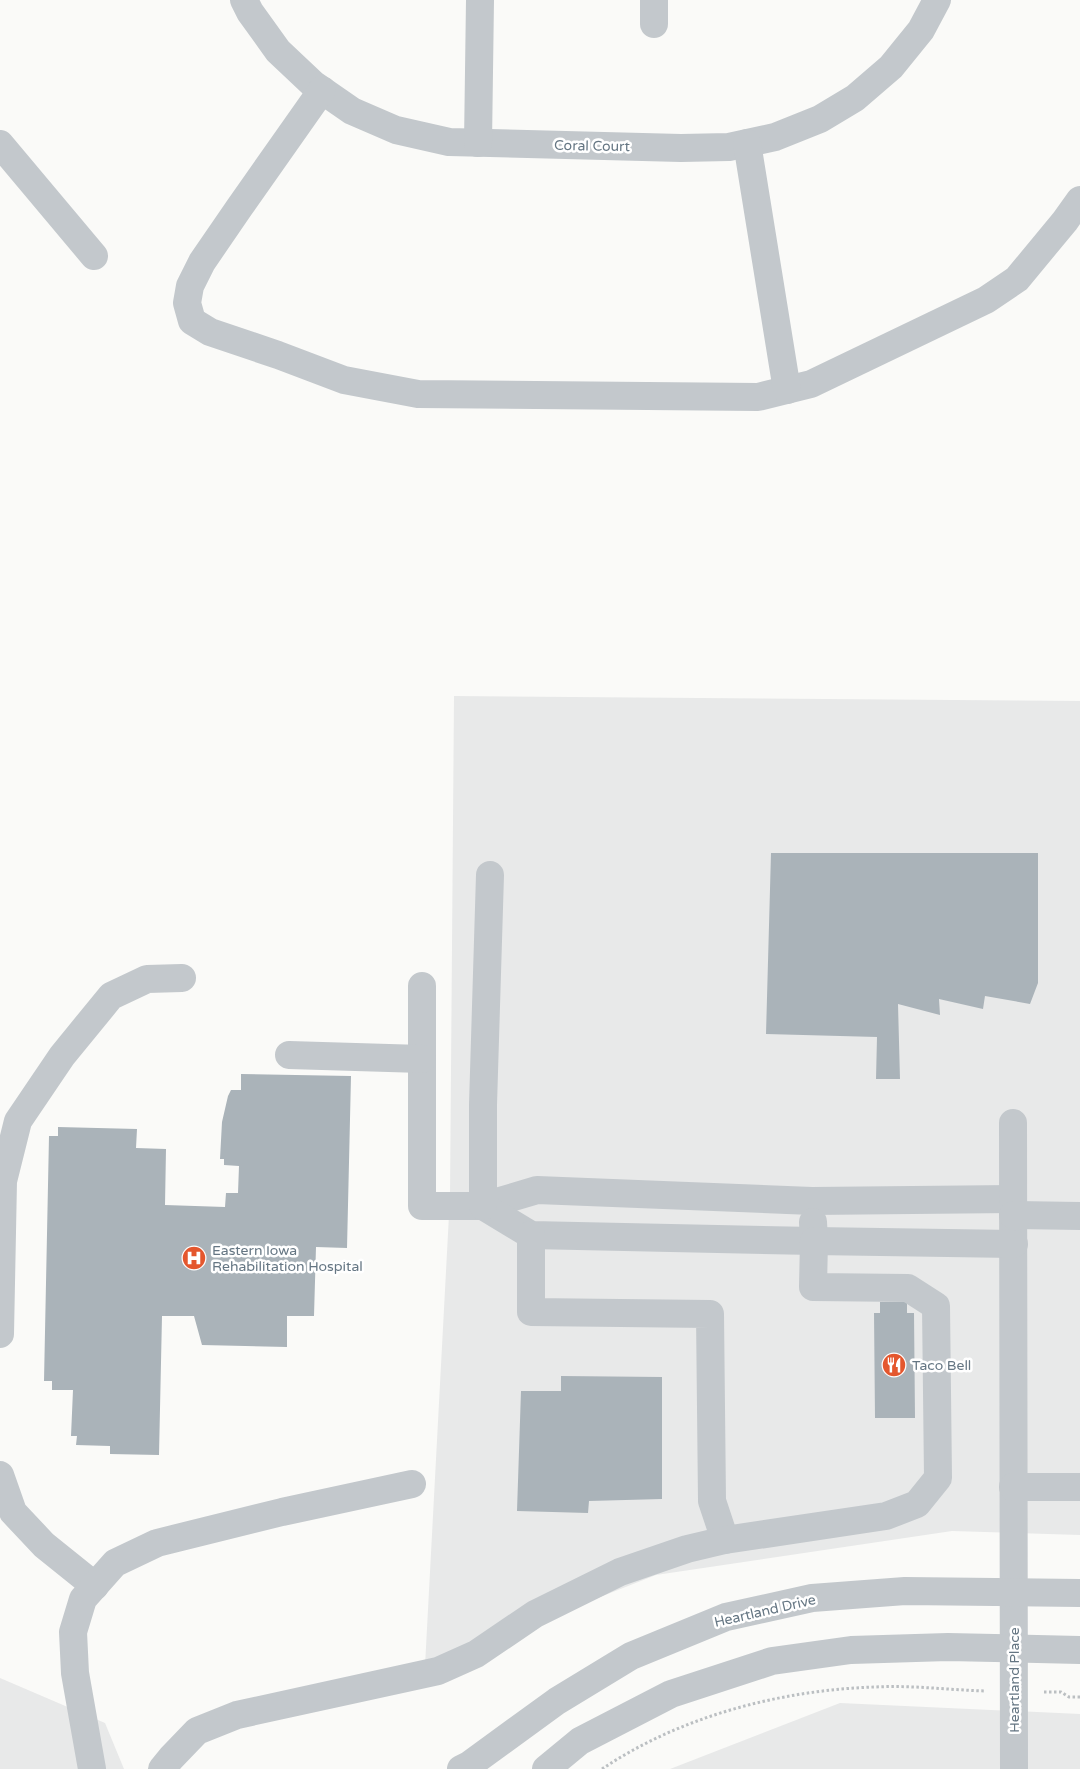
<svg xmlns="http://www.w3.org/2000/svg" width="1080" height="1769" font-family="'Varela Round',sans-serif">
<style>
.built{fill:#e8e9e9}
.building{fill:#aab3b9}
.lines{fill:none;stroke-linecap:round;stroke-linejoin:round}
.path{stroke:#bbbfc2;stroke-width:3;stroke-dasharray:2.5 2.5;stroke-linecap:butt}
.minor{stroke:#c3c8cc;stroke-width:28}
.labels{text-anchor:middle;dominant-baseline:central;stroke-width:5;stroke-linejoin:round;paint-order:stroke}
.street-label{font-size:14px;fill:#657683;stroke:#fff}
.poi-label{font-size:14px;fill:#657683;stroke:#fff;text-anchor:start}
</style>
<rect width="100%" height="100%" fill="#fafaf8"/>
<g class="built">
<path d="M454 696 1080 701V1535L952 1531 656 1575 425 1666 450 1196Z"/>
<path d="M0 1678 105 1723 124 1769H0Z"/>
<path d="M840 1703 1080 1714V1769H670Z"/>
</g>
<g class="building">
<path d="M771 853H1038V983L1030 1004 985 996 983 1009 939 999 940 1015 898 1004 900 1079H876L877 1037 766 1034Z"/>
<path d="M241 1074 351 1076 347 1248 316 1247 314 1316H287V1347L202 1345 194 1316H162L159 1455 110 1454V1446L76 1445 77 1436H71L73 1390H52V1381H44L49 1136H58V1127L137 1129 136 1148 166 1149 165 1205 225 1207 226 1193H238L239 1166 224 1165V1159H220L222 1122 228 1096 231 1090H241Z"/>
<path d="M880 1302H907V1313H914L915 1418H875L874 1313H880Z"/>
<path d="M561 1376 662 1377V1499L589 1501 588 1513 517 1511 521 1391H561Z"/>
</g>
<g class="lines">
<g class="path">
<path d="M1044 1692H1061L1069 1697H1080"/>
<path d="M602 1769C681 1716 781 1690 875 1687 912 1685 949 1690 986 1691"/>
</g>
<g class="minor">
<path d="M244 0 250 12 278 51 313 84 352 111 396 130 449 142 681 148 729 147 775 137 820 119 855 98 891 67 921 30 937 0"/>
<path d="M654 24V0"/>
<path d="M322 90 239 208 202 262 190 286 187 303 192 321 210 332 278 355 344 380 418 394 758 397 811 384 986 300 1017 279 1065 221 1080 200"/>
<path d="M478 143 480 0"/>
<path d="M747 143 787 390"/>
<path d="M0 144 94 256"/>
<path d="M422 986V1206H483L537 1190 812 1201 1013 1199"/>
<path d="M289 1055 422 1059"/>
<path d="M1013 1123 1014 1769"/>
<path d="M483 1206 531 1235 814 1241 813 1222"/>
<path d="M483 1206V1105L490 875"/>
<path d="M1013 1215 1080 1216"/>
<path d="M531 1235V1312L710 1314 712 1501 725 1540"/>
<path d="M0 1334 3 1181 18 1121 62 1056 111 996 147 979 182 978"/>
<path d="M0 1475 13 1512 44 1545 95 1586"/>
<path d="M1013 1487H1080"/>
<path d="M92 1769 75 1673 73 1632 83 1599 115 1563 157 1543 282 1512 412 1484"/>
<path d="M162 1769 171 1758 197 1731 237 1715 438 1671 476 1654 535 1614 620 1572 687 1549 725 1540 886 1516 917 1504 938 1478 936 1306 908 1288 813 1287 814 1241 1014 1244"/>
<path d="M461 1769 469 1765 557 1701 631 1656 726 1617 812 1598 905 1591 1080 1593"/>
<path d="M546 1769 580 1741 671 1694 772 1661 851 1650 948 1647 1080 1650"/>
</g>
</g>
<defs>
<g id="hospital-disc" transform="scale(1.25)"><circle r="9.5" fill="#e4572e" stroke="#fff"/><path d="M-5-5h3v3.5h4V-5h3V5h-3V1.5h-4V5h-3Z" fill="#fff"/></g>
<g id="restaurant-disc" transform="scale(1.25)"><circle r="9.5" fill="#e4572e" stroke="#fff"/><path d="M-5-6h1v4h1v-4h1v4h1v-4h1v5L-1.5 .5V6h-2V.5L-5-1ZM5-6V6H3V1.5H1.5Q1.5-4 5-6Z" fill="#fff"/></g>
</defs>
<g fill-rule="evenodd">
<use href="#hospital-disc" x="194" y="1258"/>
<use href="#restaurant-disc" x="894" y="1365"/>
</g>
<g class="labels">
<g class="street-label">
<text transform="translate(592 146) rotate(1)">Coral Court</text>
<text transform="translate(765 1611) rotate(-13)">Heartland Drive</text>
<text transform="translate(1014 1680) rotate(-90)">Heartland Place</text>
</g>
<g class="poi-label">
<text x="212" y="1250">Eastern Iowa<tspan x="212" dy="16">Rehabilitation Hospital</tspan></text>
<text x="912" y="1365">Taco Bell</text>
</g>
</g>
</svg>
